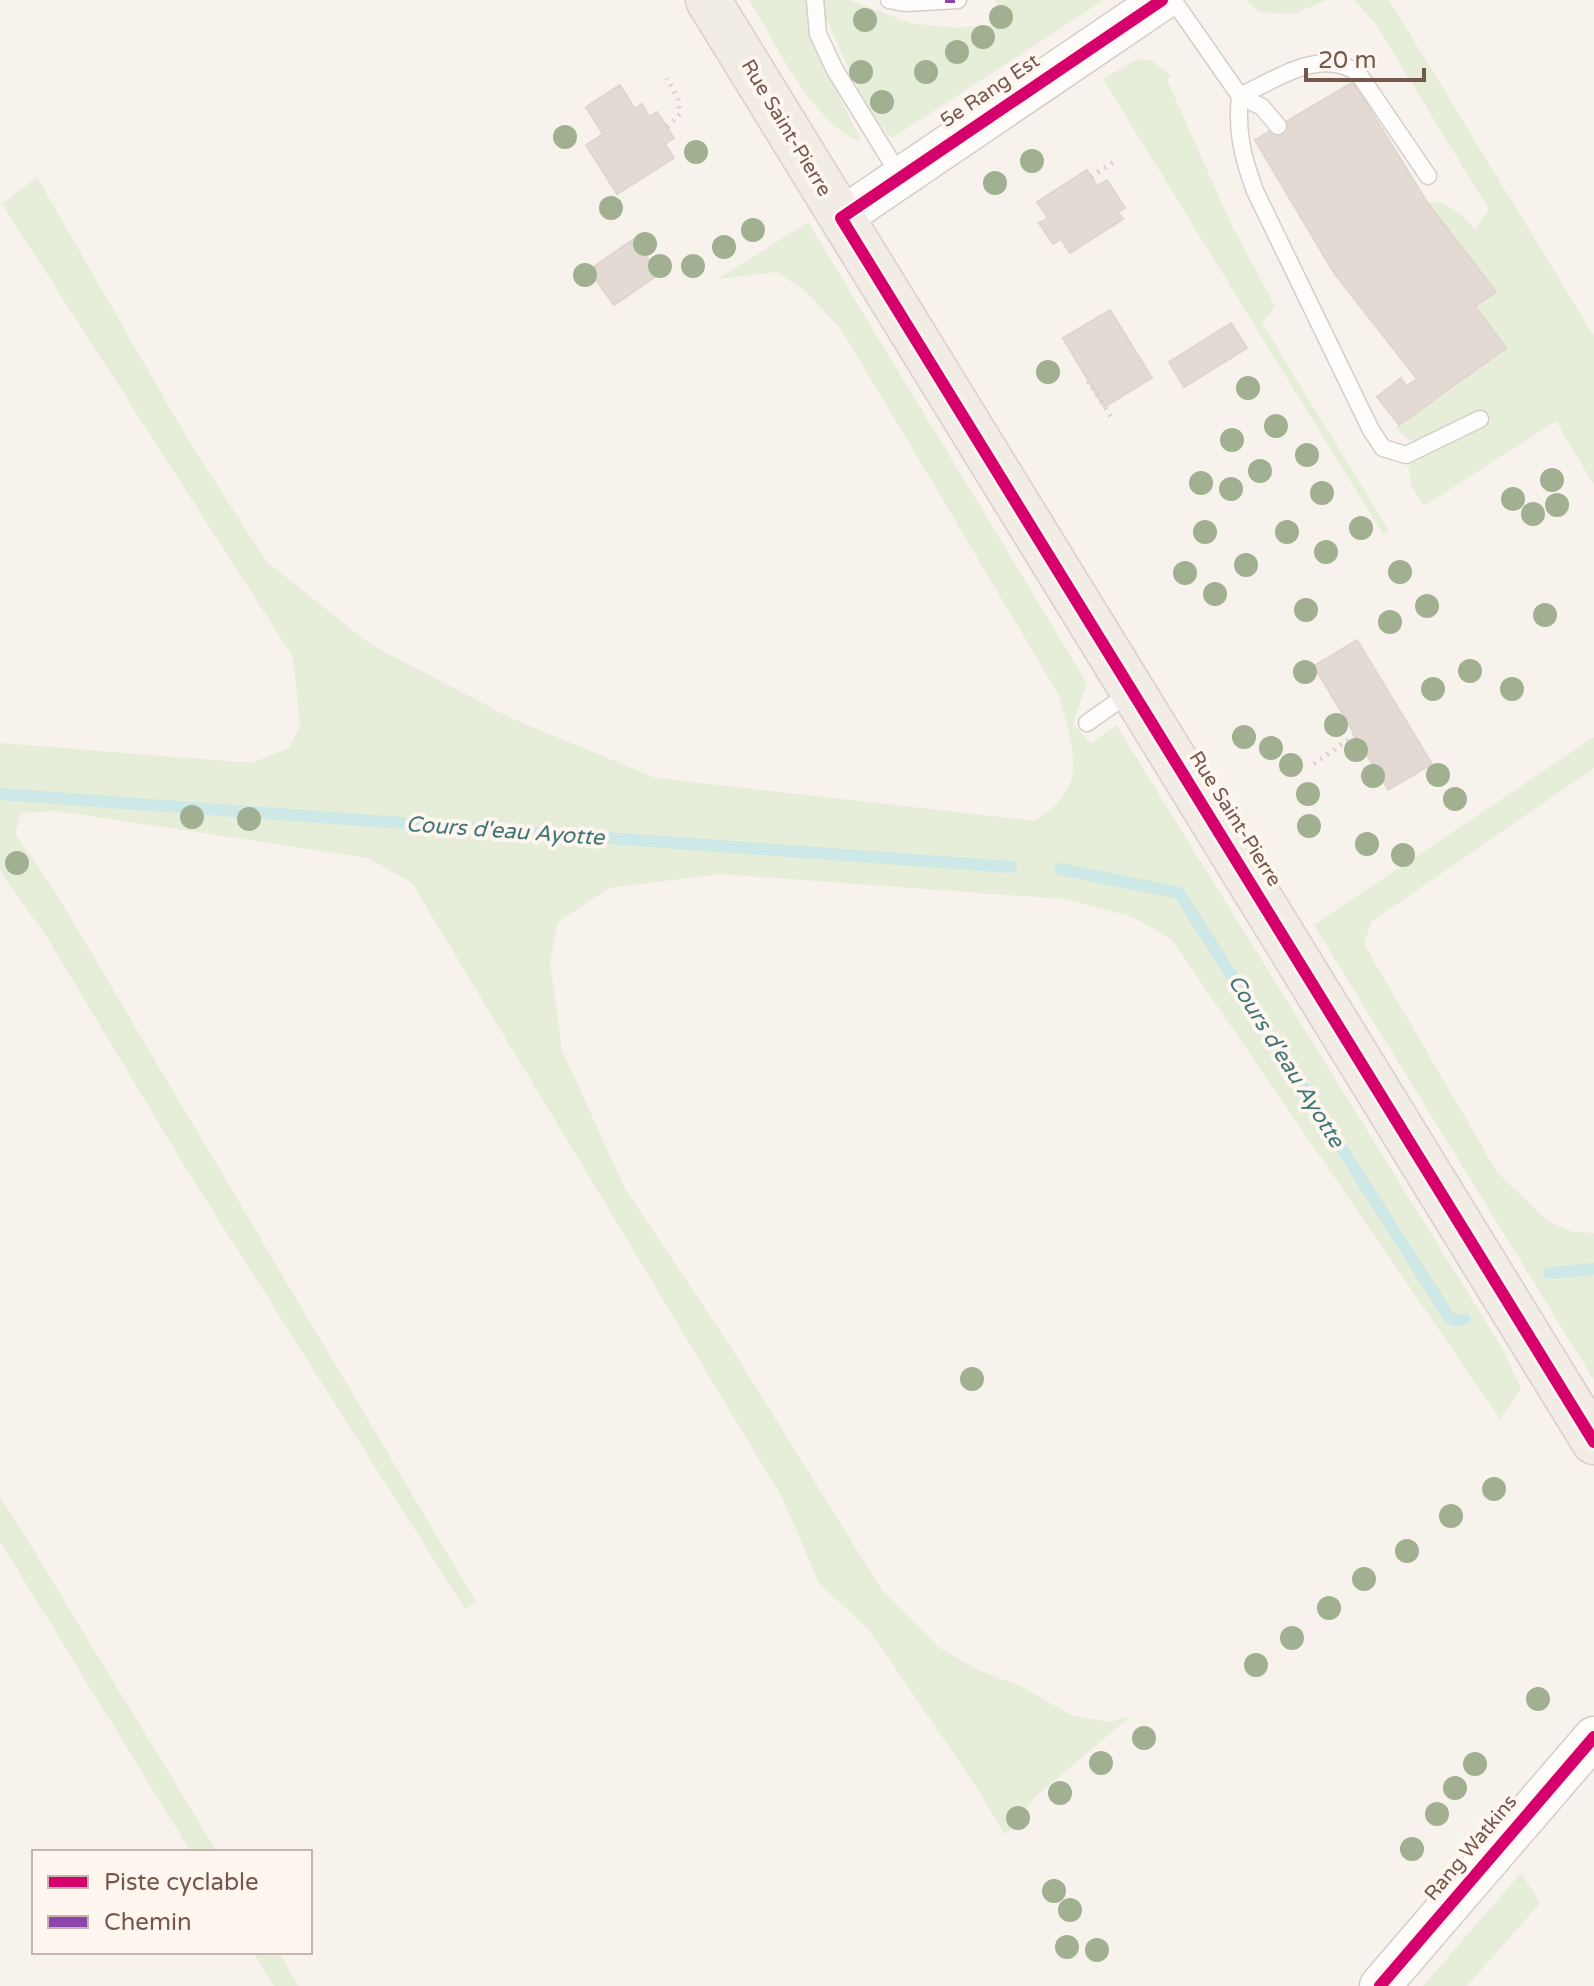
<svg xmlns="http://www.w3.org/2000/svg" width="1594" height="1986" font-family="'Varela Round',sans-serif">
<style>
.green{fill:#e6edd8}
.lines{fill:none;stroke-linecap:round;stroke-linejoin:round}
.stream{stroke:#cee8e7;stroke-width:12}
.building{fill:#e4dad4;stroke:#e0d5cf;stroke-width:2}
.service-casing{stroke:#d6cdc9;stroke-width:19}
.tertiary-casing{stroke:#d6cdc9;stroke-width:43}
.primary-casing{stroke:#d8cfca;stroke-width:47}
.path{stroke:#dad1cf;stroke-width:5;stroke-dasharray:2 6;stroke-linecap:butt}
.service{stroke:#fefdfc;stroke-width:16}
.tertiary{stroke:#fefdfc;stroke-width:40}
.primary{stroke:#f2ece6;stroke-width:44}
.quiet{stroke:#8e44ad;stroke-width:10;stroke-dasharray:20 10;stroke-linecap:butt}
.cycleway-casing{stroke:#fef6ef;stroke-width:17}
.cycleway{stroke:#d6006c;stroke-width:12}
.tree{fill:#a1b090}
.labels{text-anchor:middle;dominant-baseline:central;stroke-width:8;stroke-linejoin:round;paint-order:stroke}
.street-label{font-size:20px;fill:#75574d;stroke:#fef6ef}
.water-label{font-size:22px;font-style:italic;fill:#417679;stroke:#fef6ef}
</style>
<rect width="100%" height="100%" fill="#f7f2ec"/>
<g class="green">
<path d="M749 0H849L910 23 954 28 1004 24 1002 9 994 0H1104L892 138 869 112 827 21 808 30 861 142C811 122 777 45 749 0Z"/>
<path d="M1246 0H1326L1294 14 1259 12Z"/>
<path d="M1354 0H1389L1594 336V485L1556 421 1424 506 1412 487 1408 465 1492 421 1484 410 1429 438 1410 440 1395 428 1432 398 1475 306 1496 292 1427 202C1448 199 1462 216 1475 229L1489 210 1376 24Z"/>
<path d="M1138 59 1152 61 1171 76 1167 80 1231 224 1275 306 1262 323 1389 531 1383 534 1103 79Z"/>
<path d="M37 177 187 438 266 561 370 644 513 719 656 778 1035 821C1091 786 1073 750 1059 695L841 329 804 290 776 272 718 279 808 222 1087 683 1073 724 1091 744 1116 725 1505 1353 1521 1390 1500 1419 1172 940 1133 917 1064 899 720 874 609 888 558 922 550 962 562 1050 625 1189 725 1338 882 1590 938 1647 978 1670 1020 1686 1071 1715 1108 1722 1132 1715 1035 1797 1005 1835 977 1788 870 1631 819 1583 782 1497 412 883 368 858 57 811 21 813 15 834 51 885 476 1602 465 1609 177 1154 46 936 0 871V743L251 763 289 748 300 726 293 657 2 204Z"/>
<path d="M1594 737V768L1371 922 1364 944 1497 1172 1547 1221 1573 1232 1594 1233V1380L1314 925Z"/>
<path d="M0 1497 23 1533 217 1852H191L0 1541Z"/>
<path d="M1521 1873 1540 1903 1467 1986H1423Z"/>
<path d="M253 1952H278L299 1986H274Z"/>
</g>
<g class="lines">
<g class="stream">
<path d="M0 794 1011 867"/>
<path d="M1060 869 1179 893 1449 1317 1456 1321 1465 1319"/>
<path d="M1549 1273 1594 1269"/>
</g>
</g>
<g class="building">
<path d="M1353 82 1427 202 1496 292 1475 306 1506 348 1399 425 1377 397 1401 378 1406 386 1417 379 1334 273 1255 140Z"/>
<path d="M620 85 635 109 642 104 649 117 657 112 674 138 665 144 674 158 617 194 586 145 603 134 586 107Z"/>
<path d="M1087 170 1097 186 1107 180 1125 208 1118 212 1123 219 1070 253 1061 239 1053 244 1039 223 1048 218 1037 202Z"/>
<path d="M634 239 659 274 614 305 589 270Z"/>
<path d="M1110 310 1152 378 1104 407 1063 338Z"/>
<path d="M1231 323 1247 348 1184 387 1169 362Z"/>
<path d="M1357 640 1432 764 1388 790 1314 666Z"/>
</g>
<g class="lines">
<g class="service-casing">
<g id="service">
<path d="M815 0 818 34 835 70 900 176"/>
<path d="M889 0 905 3 958 0"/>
<path d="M1173 0 1240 96 1262 107 1278 126"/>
<path d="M1240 96C1236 132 1243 158 1255 191L1371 430 1383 448 1406 455 1480 419"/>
<path d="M1240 96C1277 79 1320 47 1358 73L1428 176"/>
<path d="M1087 723 1132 691"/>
</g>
</g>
<g class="tertiary-casing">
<g id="tertiary">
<path d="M841 218 1162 0"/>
<path d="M1380 1986 1594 1737"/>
</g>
</g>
<g class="primary-casing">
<path id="primary" d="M708 0 1594 1442"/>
</g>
<g class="path">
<path d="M667 127 680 114 678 99 667 78"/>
<path d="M1091 177 1118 159"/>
<path d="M1088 381 1112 418"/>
<path d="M1314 764 1355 735"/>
</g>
<use href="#service" class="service"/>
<use href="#tertiary" class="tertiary"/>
<use href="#primary" class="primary"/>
<path class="quiet" d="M950 3V0"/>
<g class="cycleway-casing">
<g id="cycleway">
<path d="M1162 0 841 218 1594 1442"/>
<path d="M1380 1986 1594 1737"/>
</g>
</g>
<use href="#cycleway" class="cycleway"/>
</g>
<g class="tree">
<circle cx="1001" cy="17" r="12"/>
<circle cx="865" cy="20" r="12"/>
<circle cx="983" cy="37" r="12"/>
<circle cx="957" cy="52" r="12"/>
<circle cx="861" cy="72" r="12"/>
<circle cx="926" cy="72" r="12"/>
<circle cx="882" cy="102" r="12"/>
<circle cx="565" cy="137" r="12"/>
<circle cx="696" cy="152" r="12"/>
<circle cx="1032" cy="161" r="12"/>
<circle cx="995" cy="183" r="12"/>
<circle cx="611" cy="208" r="12"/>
<circle cx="753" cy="230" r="12"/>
<circle cx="645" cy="244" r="12"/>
<circle cx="724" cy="247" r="12"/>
<circle cx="660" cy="266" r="12"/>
<circle cx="693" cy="266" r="12"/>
<circle cx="585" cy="275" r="12"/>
<circle cx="1048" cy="372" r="12"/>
<circle cx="1248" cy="388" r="12"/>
<circle cx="1276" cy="426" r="12"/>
<circle cx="1232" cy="440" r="12"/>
<circle cx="1307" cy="455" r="12"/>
<circle cx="1260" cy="471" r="12"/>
<circle cx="1552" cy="480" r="12"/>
<circle cx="1201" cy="483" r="12"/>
<circle cx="1231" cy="489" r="12"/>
<circle cx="1322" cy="493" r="12"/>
<circle cx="1513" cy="499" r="12"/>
<circle cx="1557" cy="505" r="12"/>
<circle cx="1533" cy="514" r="12"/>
<circle cx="1361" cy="528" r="12"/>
<circle cx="1205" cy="532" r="12"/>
<circle cx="1287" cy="532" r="12"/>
<circle cx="1326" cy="552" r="12"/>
<circle cx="1246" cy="565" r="12"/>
<circle cx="1400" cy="572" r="12"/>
<circle cx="1185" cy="573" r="12"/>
<circle cx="1215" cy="594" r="12"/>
<circle cx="1427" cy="606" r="12"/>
<circle cx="1306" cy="610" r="12"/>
<circle cx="1545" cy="615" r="12"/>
<circle cx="1390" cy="622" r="12"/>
<circle cx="1470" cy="671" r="12"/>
<circle cx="1305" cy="672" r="12"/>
<circle cx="1433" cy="689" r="12"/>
<circle cx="1512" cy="689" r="12"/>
<circle cx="1336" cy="725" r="12"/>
<circle cx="1244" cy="737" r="12"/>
<circle cx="1271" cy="748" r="12"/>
<circle cx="1356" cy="750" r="12"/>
<circle cx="1291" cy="765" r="12"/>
<circle cx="1438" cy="775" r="12"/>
<circle cx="1373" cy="776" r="12"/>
<circle cx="1308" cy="794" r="12"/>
<circle cx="1455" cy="799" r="12"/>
<circle cx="192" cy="817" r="12"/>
<circle cx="249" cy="819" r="12"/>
<circle cx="1309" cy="826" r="12"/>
<circle cx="1367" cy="844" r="12"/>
<circle cx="1403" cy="855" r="12"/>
<circle cx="17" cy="863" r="12"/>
<circle cx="972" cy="1379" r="12"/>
<circle cx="1494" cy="1489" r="12"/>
<circle cx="1451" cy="1516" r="12"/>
<circle cx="1407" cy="1551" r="12"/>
<circle cx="1364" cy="1579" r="12"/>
<circle cx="1329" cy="1608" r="12"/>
<circle cx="1292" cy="1638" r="12"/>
<circle cx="1256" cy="1665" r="12"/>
<circle cx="1538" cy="1699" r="12"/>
<circle cx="1144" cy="1738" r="12"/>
<circle cx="1101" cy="1763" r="12"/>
<circle cx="1475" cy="1764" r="12"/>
<circle cx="1455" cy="1788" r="12"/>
<circle cx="1060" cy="1793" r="12"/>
<circle cx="1437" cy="1814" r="12"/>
<circle cx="1018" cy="1818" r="12"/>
<circle cx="1412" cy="1849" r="12"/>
<circle cx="1054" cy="1891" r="12"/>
<circle cx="1070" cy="1910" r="12"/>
<circle cx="1067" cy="1947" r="12"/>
<circle cx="1097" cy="1950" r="12"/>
</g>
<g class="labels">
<g class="street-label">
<text transform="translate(990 91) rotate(-34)">5e Rang Est</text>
<text transform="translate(786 128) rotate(59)">Rue Saint-Pierre</text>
<text transform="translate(1235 819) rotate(58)">Rue Saint-Pierre</text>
<text transform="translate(1471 1848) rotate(-50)">Rang Watkins</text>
</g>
<g class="water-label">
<text transform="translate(505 831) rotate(4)">Cours d'eau Ayotte</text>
<text transform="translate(1286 1061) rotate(58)">Cours d'eau Ayotte</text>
</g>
</g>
<rect x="32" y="1850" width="280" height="104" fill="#fef6ef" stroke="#c7b6ae" stroke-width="2"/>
<rect x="48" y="1876" width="40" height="12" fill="#d6006c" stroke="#c7b6ae" stroke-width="2"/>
<text x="104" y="1890" font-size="24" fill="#75574d">Piste cyclable</text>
<rect x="48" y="1916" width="40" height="12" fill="#8e44ad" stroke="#c7b6ae" stroke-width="2"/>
<text x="104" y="1930" font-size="24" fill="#75574d">Chemin</text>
<path d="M1306 68v12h118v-12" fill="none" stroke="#75574d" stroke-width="4"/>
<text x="1318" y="68" font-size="24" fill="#75574d" stroke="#fef6ef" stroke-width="6" paint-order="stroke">20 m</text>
</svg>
